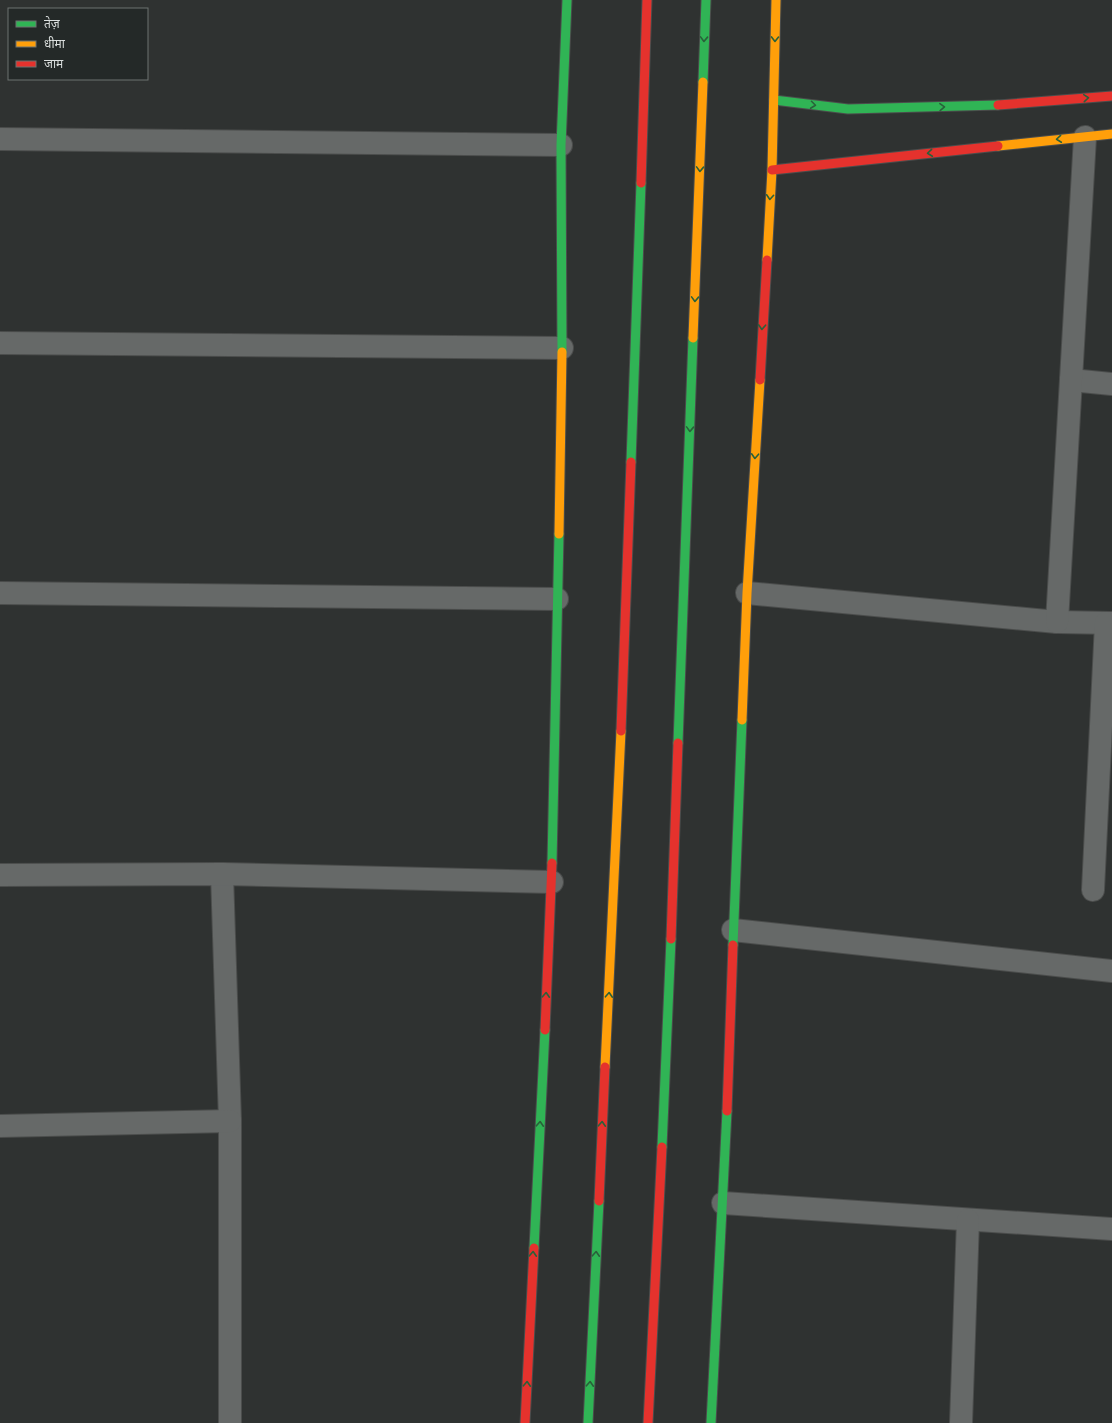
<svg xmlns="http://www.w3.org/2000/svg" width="1112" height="1423" font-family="'PT Sans Narrow','Noto Sans Devanagari',sans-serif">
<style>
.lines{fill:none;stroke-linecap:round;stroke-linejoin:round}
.street-casing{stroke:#4b4d4c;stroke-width:24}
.fast-casing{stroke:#4b4d4c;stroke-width:11}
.slow-casing{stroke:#4b4d4c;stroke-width:11}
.jam-casing{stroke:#4b4d4c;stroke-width:11}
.street{stroke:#666968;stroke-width:22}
.fast{stroke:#30b455;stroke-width:9}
.slow{stroke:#ff9f0a;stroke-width:9}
.jam{stroke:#e5322d;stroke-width:9}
.oneway{stroke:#29613a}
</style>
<rect width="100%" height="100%" fill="#2f3231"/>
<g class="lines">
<g class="street-casing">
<g id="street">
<path d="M0 139 561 145"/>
<path d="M0 343 562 348"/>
<path d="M1071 380 1112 384"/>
<path d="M0 593 557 599"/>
<path d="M747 593 1057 622 1112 623"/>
<path d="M1057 622 1085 137"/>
<path d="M222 874 230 1121V1423"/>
<path d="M0 875 222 874 552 882"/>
<path d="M1093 890 1106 623"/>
<path d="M733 930 1112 971"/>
<path d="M0 1126 230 1121"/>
<path d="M723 1203 1112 1229"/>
<path d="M961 1423 968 1220"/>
</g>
</g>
<g class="fast-casing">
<g id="fast">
<path d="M703 82 706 0"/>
<path d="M774 100 848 109 998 105"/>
<path d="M562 352 561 145 567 0"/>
<path d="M631 462 641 183"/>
<path d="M678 743 693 338"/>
<path d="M552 863 559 534"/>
<path d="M733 945 742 720"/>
<path d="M662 1147 671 939"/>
<path d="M534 1248 545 1030"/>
<path d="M588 1423 599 1201"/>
<path d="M711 1423 727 1111"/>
</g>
</g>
<g class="slow-casing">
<g id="slow">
<path d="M998 146 1112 134"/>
<path d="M767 260 772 170 776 0"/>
<path d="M693 338 703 82"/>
<path d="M559 534 562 352"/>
<path d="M742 720 747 593 760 380"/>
<path d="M605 1067 621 731"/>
</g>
</g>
<g class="jam-casing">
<g id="jam">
<path d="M998 105 1112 96"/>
<path d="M772 170 998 146"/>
<path d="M641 183 647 0"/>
<path d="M760 380 767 260"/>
<path d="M621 731 631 462"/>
<path d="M671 939 678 743"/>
<path d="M545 1030 552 863"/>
<path d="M727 1111 733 945"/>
<path d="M599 1201 605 1067"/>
<path d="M525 1423 534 1248"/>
<path d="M648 1423 662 1147"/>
</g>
</g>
<use href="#street" class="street"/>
<use href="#fast" class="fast"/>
<use href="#slow" class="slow"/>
<use href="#jam" class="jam"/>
</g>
<defs><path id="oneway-chevron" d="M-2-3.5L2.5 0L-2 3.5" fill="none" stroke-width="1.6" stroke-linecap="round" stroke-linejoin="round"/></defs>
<g class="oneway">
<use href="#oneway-chevron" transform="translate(704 39) rotate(92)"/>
<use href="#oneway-chevron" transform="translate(775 39) rotate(91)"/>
<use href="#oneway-chevron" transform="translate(1086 98) rotate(-5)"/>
<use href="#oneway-chevron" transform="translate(813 105) rotate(7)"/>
<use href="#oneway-chevron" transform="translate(942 107) rotate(-2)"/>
<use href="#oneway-chevron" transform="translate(1059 139) rotate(174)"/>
<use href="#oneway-chevron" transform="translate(930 153) rotate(174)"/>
<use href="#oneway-chevron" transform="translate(700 169) rotate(92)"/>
<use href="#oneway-chevron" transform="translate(770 197) rotate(94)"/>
<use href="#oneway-chevron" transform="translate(695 299) rotate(92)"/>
<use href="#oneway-chevron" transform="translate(762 327) rotate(93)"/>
<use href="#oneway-chevron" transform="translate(690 429) rotate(92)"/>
<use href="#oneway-chevron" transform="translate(755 456) rotate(93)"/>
<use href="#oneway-chevron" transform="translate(546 995) rotate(-87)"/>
<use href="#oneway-chevron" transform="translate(609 995) rotate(-87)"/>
<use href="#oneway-chevron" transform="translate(540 1124) rotate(-87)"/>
<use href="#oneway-chevron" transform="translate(602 1124) rotate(-87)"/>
<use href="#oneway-chevron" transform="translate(533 1254) rotate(-87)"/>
<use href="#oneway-chevron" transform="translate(596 1254) rotate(-87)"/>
<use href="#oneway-chevron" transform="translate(527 1384) rotate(-87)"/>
<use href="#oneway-chevron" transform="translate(590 1384) rotate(-87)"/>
</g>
<rect x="8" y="8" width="140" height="72" fill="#242928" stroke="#6d7271"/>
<rect x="16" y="21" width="20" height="6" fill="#30b455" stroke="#6d7271"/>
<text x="44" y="28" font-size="12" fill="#dbdfde">तेज़</text>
<rect x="16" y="41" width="20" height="6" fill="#ff9f0a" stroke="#6d7271"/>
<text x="44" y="48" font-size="12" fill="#dbdfde">धीमा</text>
<rect x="16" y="61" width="20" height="6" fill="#e5322d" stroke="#6d7271"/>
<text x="44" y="68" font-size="12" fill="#dbdfde">जाम</text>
</svg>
